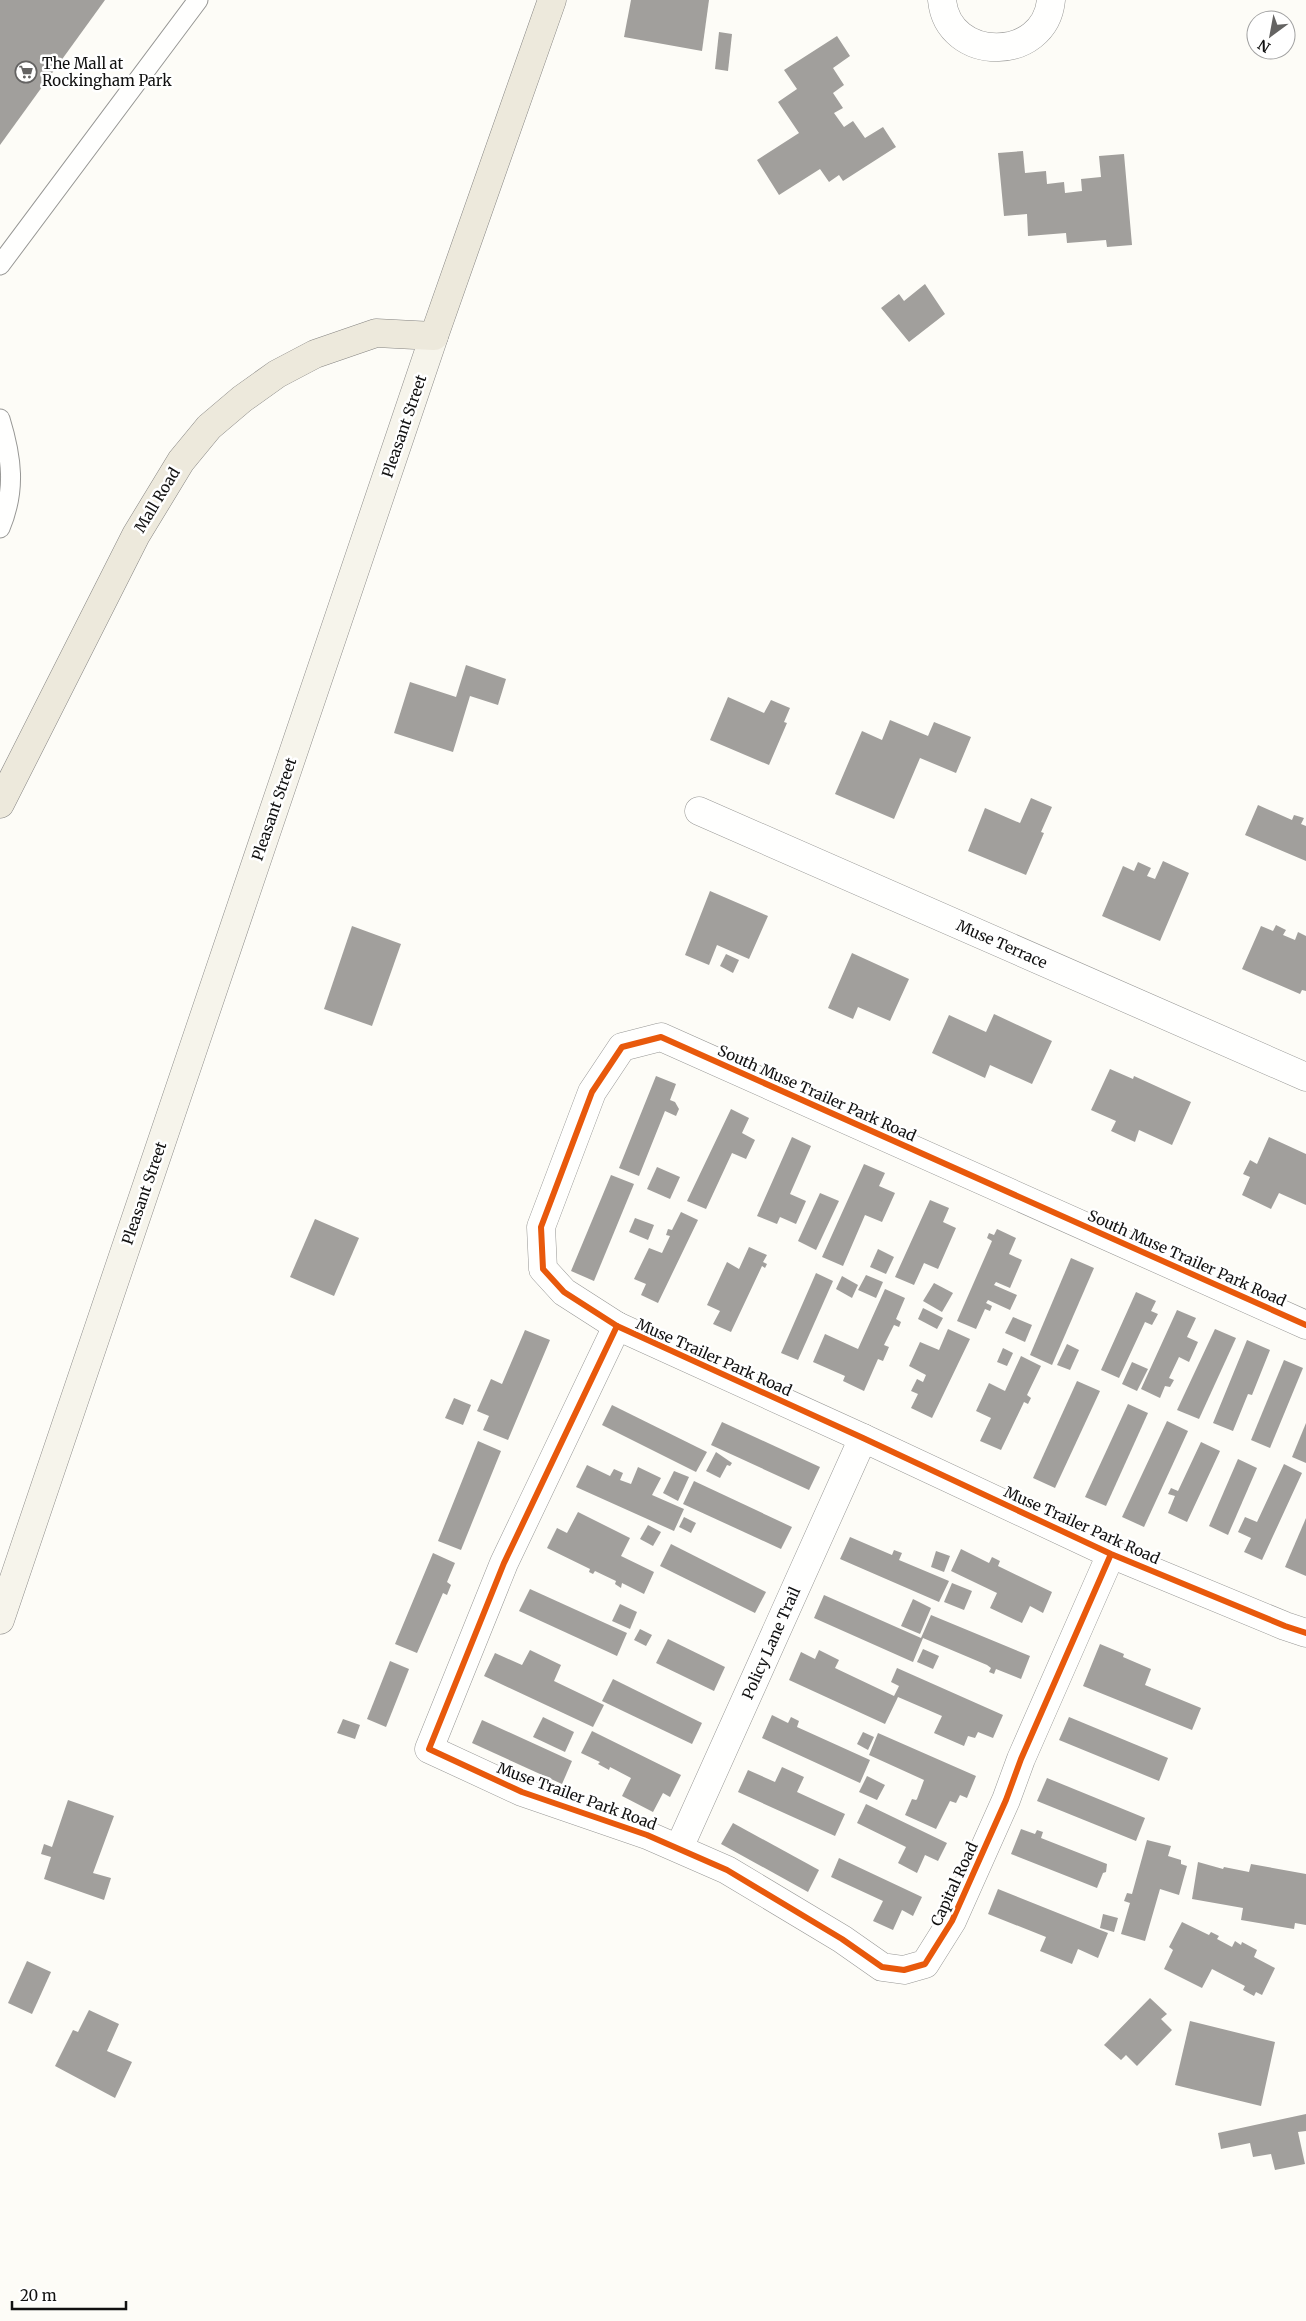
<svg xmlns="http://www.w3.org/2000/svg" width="1306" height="2321" font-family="Merriweather,serif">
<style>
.building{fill:#a19f9c}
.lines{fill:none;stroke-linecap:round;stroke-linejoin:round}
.lane-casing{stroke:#979795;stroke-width:21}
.street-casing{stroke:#979795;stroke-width:29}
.secondary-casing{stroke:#8e8d8b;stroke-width:29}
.primary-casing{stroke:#858482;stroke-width:29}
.lane{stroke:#fffffe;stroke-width:19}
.street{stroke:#fffffe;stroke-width:28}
.secondary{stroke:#f6f4eb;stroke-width:28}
.primary{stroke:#ede9dc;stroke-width:28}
.cycleway-casing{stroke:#fff;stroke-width:9}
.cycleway{stroke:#e8590c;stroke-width:6}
.labels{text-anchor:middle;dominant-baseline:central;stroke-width:5;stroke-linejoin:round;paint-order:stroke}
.poi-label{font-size:15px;fill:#111;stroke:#fff;text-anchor:start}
.street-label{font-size:15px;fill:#111;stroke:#fff}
</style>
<rect width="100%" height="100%" fill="#fdfcf7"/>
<g class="building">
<path d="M0 0H105L0 145Z"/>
<path d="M631 0H709L702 51 624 37Z"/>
<path d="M719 32 732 34 728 71 715 69Z"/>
<path d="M837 36 850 56 833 68 844 85 833 93 843 108 834 113 844 127 853 121 865 138 883 127 896 147 843 181 839 175 829 182 820 169 779 195 757 160 799 133 778 102 797 89 784 70Z"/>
<path d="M1023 151 1025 173 1046 171 1047 184 1064 182 1065 193 1082 191 1081 179 1101 177 1099 156 1124 154 1132 245 1107 247 1106 240 1067 243 1066 233 1028 236 1027 214 1004 216 998 153Z"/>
<path d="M925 284 945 314 909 342 881 308 899 294 904 301Z"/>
<path d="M466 665 506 679 498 705 470 696 453 752 394 733 410 682 456 697Z"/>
<path d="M728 697 764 713 771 700 790 708 784 722 787 723 769 765 710 740Z"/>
<path d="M890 720 928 736 934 722 971 737 956 773 920 758 894 819 835 794 862 731 882 740Z"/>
<path d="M1031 798 1052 807 1041 832 1044 833 1026 875 968 851 985 808 1020 823Z"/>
<path d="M1258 805 1292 820 1294 815 1304 818 1301 824 1306 826V861L1245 835Z"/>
<path d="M1163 861 1189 873 1160 941 1102 916 1123 866 1134 871 1138 862 1151 868 1147 876 1155 879Z"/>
<path d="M710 891 768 916 749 959 717 945 709 965 685 955Z"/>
<path d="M1276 925 1286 930 1283 935 1295 940 1298 932 1306 936V991L1302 990 1300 994 1242 969 1261 926 1273 931Z"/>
<path d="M352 926 401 944 372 1026 324 1009Z"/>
<path d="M852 953 909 979 890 1021 858 1007 853 1019 828 1008Z"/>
<path d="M726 954 739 960 733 973 720 966Z"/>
<path d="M994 1014 1052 1041 1032 1084 990 1065 985 1078 932 1053 949 1015 986 1032Z"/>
<path d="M1110 1069 1133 1079 1134 1076 1191 1102 1172 1145 1139 1130 1135 1142 1111 1131 1116 1121 1091 1110Z"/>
<path d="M656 1076 676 1084 670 1100 675 1102 679 1109 676 1116 665 1111 639 1176 619 1168Z"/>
<path d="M731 1109 749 1118 742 1133 755 1140 746 1159 732 1153 706 1209 687 1201Z"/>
<path d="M792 1137 811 1146 790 1194 806 1201 796 1224 780 1217 777 1224 757 1216Z"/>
<path d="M1269 1137 1306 1154V1205L1279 1193 1271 1209 1242 1195 1250 1177 1243 1174 1250 1160 1257 1164Z"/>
<path d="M864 1164 885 1173 879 1186 895 1193 882 1222 865 1215 843 1266 822 1257Z"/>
<path d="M657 1167 680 1177 670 1199 647 1189Z"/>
<path d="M611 1175 634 1184 594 1281 571 1271Z"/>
<path d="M820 1193 839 1201 816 1250 798 1241Z"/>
<path d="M930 1200 949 1208 943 1222 956 1228 938 1269 924 1263 914 1285 895 1277Z"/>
<path d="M681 1212 698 1220 658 1303 641 1295 646 1284 634 1279 649 1248 662 1253 670 1236 666 1235 668 1229 672 1230Z"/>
<path d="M635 1218 654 1225 648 1240 629 1232Z"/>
<path d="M315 1219 359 1238 334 1296 290 1277Z"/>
<path d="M997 1229 1016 1238 1009 1254 1022 1260 1010 1288 996 1282 994 1285 1017 1295 1010 1310 988 1300 986 1303 992 1306 990 1311 985 1309 976 1329 957 1321 992 1241 987 1238 989 1233 994 1235Z"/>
<path d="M749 1247 767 1255 763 1262 767 1264 765 1268 762 1266 731 1332 713 1324 720 1311 707 1305 727 1262 739 1269Z"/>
<path d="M878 1249 894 1257 886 1274 870 1267Z"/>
<path d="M1071 1258 1094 1268 1052 1365 1030 1355Z"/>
<path d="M816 1273 833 1281 798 1360 781 1353Z"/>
<path d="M866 1275 883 1282 876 1298 858 1290Z"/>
<path d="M842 1276 858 1285 852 1298 836 1289Z"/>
<path d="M934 1283 953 1293 942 1312 923 1301Z"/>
<path d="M885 1289 905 1298 896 1319 901 1322 899 1327 894 1325 884 1345 889 1347 883 1361 878 1359 864 1391 843 1381 845 1376 813 1362 825 1334 858 1349Z"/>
<path d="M1136 1292 1156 1301 1151 1311 1158 1314 1152 1325 1145 1322 1119 1378 1101 1370Z"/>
<path d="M923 1308 943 1318 937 1329 918 1319Z"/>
<path d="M1177 1310 1196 1318 1187 1337 1198 1342 1189 1362 1179 1357 1169 1378 1174 1380 1170 1387 1165 1386 1160 1398 1141 1389Z"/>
<path d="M1013 1317 1032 1325 1025 1342 1005 1333Z"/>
<path d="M948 1329 970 1339 932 1418 911 1408 918 1394 911 1391 917 1379 923 1382 926 1375 909 1366 920 1342 939 1350Z"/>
<path d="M1215 1329 1236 1338 1199 1419 1177 1410Z"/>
<path d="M525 1330 550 1340 508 1440 483 1430 489 1416 477 1411 491 1379 502 1384Z"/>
<path d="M1247 1340 1270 1350 1252 1395 1248 1394 1233 1431 1213 1423Z"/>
<path d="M1067 1344 1079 1350 1070 1370 1057 1365Z"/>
<path d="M1003 1348 1013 1353 1007 1366 997 1362Z"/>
<path d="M1021 1356 1041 1366 1027 1395 1031 1398 1028 1404 1024 1402 1001 1450 980 1441 991 1418 976 1411 989 1383 1005 1391Z"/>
<path d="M1284 1360 1303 1368 1270 1448 1251 1440Z"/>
<path d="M1132 1362 1148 1369 1137 1391 1122 1384Z"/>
<path d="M1077 1381 1100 1391 1055 1488 1033 1478Z"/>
<path d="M454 1398 471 1405 463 1425 445 1418Z"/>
<path d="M1128 1404 1148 1413 1106 1506 1085 1497Z"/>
<path d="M612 1405 707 1452 696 1472 602 1425Z"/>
<path d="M1167 1421 1188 1431 1144 1527 1122 1517Z"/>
<path d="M722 1422 820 1467 809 1490 711 1445Z"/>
<path d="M1306 1423V1463L1292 1457Z"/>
<path d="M478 1441 501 1451 461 1550 438 1541Z"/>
<path d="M1201 1442 1220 1451 1187 1522 1168 1513 1175 1496 1168 1494 1171 1488 1178 1491Z"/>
<path d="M716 1452 732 1463 730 1466 727 1465 720 1478 706 1471Z"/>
<path d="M1238 1459 1257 1468 1228 1535 1209 1526Z"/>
<path d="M1284 1464 1302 1473 1262 1560 1244 1552 1251 1538 1238 1532 1245 1517 1257 1522Z"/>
<path d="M587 1465 610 1476 614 1469 623 1473 620 1480 631 1484 638 1467 661 1478 652 1495 684 1509 674 1531 576 1487Z"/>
<path d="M674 1471 689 1477 678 1501 663 1493Z"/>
<path d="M694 1481 792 1527 781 1549 683 1504Z"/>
<path d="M578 1512 630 1538 621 1556 654 1572 644 1594 622 1583 621 1588 615 1584 616 1581 595 1571 593 1574 589 1572 590 1569 547 1548 557 1528 567 1533Z"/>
<path d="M684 1517 696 1523 691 1533 679 1527Z"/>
<path d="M1306 1518V1576L1285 1567Z"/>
<path d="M648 1525 661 1532 653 1546 640 1539Z"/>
<path d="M850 1537 892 1555 894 1550 902 1553 899 1560 949 1581 939 1602 840 1559Z"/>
<path d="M671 1544 766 1592 755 1613 660 1566Z"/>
<path d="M961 1549 989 1563 992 1557 1000 1561 998 1566 1052 1592 1043 1613 1030 1606 1022 1623 990 1608 997 1593 951 1571Z"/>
<path d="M936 1551 950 1556 944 1572 931 1567Z"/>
<path d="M433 1553 455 1563 447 1582 451 1585 447 1595 443 1593 417 1653 395 1644Z"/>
<path d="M952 1583 972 1591 964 1610 944 1602Z"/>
<path d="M530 1589 627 1633 617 1656 519 1611Z"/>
<path d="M824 1595 921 1638 931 1615 1030 1656 1021 1679 996 1669 994 1674 989 1672 991 1668 987 1665 923 1638 913 1662 814 1618Z"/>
<path d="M913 1599 931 1608 920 1634 901 1626Z"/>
<path d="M620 1604 637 1612 630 1629 612 1621Z"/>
<path d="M640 1629 652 1635 646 1646 634 1640Z"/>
<path d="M668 1639 725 1667 714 1691 656 1663Z"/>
<path d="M1100 1644 1124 1654 1123 1657 1151 1669 1145 1685 1201 1708 1192 1730 1083 1686Z"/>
<path d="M923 1649 939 1656 933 1669 917 1662Z"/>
<path d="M530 1650 561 1665 554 1681 604 1705 593 1727 484 1676 495 1653 522 1665Z"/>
<path d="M819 1650 839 1660 835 1668 894 1696 899 1686 891 1682 897 1668 1003 1715 993 1738 978 1732 975 1738 968 1736 964 1746 934 1733 942 1716 898 1697 885 1724 789 1680 801 1652 815 1659Z"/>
<path d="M390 1661 409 1669 386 1727 367 1719Z"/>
<path d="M613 1679 702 1723 692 1744 602 1701Z"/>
<path d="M772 1715 788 1723 791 1717 799 1721 797 1727 870 1760 860 1783 762 1738Z"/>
<path d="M543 1717 574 1732 565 1752 533 1737Z"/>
<path d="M1069 1717 1168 1758 1159 1781 1059 1740Z"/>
<path d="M343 1719 360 1725 355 1739 337 1733Z"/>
<path d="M482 1720 572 1761 562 1784 472 1743Z"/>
<path d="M592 1731 681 1775 670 1797 663 1793 653 1812 622 1796 631 1778 610 1767 609 1770 598 1764 600 1762 581 1753Z"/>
<path d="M863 1732 874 1737 868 1750 857 1744Z"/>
<path d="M878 1733 976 1776 967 1798 960 1795 956 1803 950 1801 936 1829 905 1815 912 1799 916 1800 917 1799 924 1780 869 1755Z"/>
<path d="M782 1767 804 1777 797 1792 845 1814 835 1836 738 1792 748 1770 775 1782Z"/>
<path d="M867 1776 885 1785 877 1800 859 1792Z"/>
<path d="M1047 1778 1145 1818 1136 1841 1037 1801Z"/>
<path d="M68 1800 114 1816 93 1873 111 1878 104 1900 44 1879 51 1857 41 1854 44 1844 52 1847Z"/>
<path d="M866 1804 947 1843 938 1861 925 1855 917 1873 898 1863 906 1847 857 1823Z"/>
<path d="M733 1823 819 1870 808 1892 721 1844Z"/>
<path d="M1021 1829 1035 1834 1037 1830 1043 1832 1041 1838 1107 1864 1106 1872 1103 1873 1097 1888 1011 1854Z"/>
<path d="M1147 1840 1171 1846 1168 1856 1181 1860V1864L1187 1866 1179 1895 1160 1889 1145 1941 1121 1934 1130 1903 1124 1901 1127 1893 1132 1894Z"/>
<path d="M839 1858 922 1897 913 1916 902 1910 893 1930 873 1921 883 1901 831 1877Z"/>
<path d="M1198 1862 1223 1869 1224 1867 1249 1872 1251 1864 1306 1874V1925L1295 1923 1294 1929 1241 1920 1243 1908 1192 1899Z"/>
<path d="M998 1889 1108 1933 1098 1958 1078 1949 1072 1964 1040 1951 1046 1937 988 1914Z"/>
<path d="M1103 1914 1118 1918 1114 1932 1100 1928Z"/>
<path d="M1182 1922 1209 1935 1211 1932 1219 1936 1217 1939 1232 1947 1235 1941 1241 1945 1242 1942 1257 1950 1254 1957 1275 1968 1262 1995 1256 1992 1254 1996 1243 1990 1245 1986 1212 1969 1202 1988 1164 1969 1173 1950 1169 1947Z"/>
<path d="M27 1961 51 1972 32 2014 8 2003Z"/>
<path d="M1150 1998 1167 2014 1161 2019 1172 2030 1137 2066 1126 2055 1121 2060 1104 2045Z"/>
<path d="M89 2010 119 2024 107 2051 132 2062 115 2098 55 2066 73 2030 78 2032Z"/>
<path d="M1190 2021 1275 2042 1261 2106 1175 2085Z"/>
<path d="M1306 2114V2131L1298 2132 1305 2164 1275 2170 1271 2154 1253 2157 1250 2143 1221 2149 1218 2133Z"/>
</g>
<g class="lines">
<g class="lane-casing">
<g id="lane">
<path d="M0 265 198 0"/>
<path d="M0 419C12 458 16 490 0 528"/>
</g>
</g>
<g class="street-casing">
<g id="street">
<path d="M942 0C948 63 1045 63 1051 0"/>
<path d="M699 811 1306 1077"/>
<path d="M617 1326 564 1292 543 1269 541 1227 592 1092 622 1047 661 1037 1306 1325"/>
<path d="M1111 1554 1021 1759 1006 1800 952 1921 925 1964 904 1970 882 1967 842 1939 727 1870 647 1835 522 1792 429 1749 504 1563 617 1326 863 1438 1111 1554 1285 1626 1306 1633"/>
<path d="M679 1848 863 1438"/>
</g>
</g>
<g class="secondary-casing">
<path id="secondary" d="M0 1620 434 336"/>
</g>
<g class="primary-casing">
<path id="primary" d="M0 804 136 535 181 461 209 427 242 399 277 374 315 354 376 333 434 336 552 0"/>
</g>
<use href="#lane" class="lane"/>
<use href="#street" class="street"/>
<use href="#secondary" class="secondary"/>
<use href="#primary" class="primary"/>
<g class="cycleway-casing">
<g id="cycleway">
<path d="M617 1326 564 1292 543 1269 541 1227 592 1092 622 1047 661 1037 1306 1325"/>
<path d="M1111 1554 1021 1759 1006 1800 952 1921 925 1964 904 1970 882 1967 842 1939 727 1870 647 1835 522 1792 429 1749 504 1563 617 1326 863 1438 1111 1554 1285 1626 1306 1633"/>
</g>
</g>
<use href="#cycleway" class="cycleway"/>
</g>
<defs>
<g id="supermarket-ring" transform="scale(1.125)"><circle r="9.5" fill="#fff" stroke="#646362" stroke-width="1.5"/><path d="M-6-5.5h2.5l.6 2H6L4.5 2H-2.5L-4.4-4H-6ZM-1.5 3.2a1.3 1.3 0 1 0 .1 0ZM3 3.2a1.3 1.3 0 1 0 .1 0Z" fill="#646362"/></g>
</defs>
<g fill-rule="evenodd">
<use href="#supermarket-ring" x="26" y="72"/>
</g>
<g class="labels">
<g class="poi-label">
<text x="42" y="63">The Mall at<tspan x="42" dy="17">Rockingham Park</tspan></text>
</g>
<g class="street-label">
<text transform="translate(404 426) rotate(-71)">Pleasant Street</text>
<text transform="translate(157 500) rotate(-59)">Mall Road</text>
<text transform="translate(274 809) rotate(-71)">Pleasant Street</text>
<text transform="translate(1002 944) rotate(24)">Muse Terrace</text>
<text transform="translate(817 1093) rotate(24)">South Muse Trailer Park Road</text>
<text transform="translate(144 1193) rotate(-71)">Pleasant Street</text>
<text transform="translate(1187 1258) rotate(24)">South Muse Trailer Park Road</text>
<text transform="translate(714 1357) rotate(24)">Muse Trailer Park Road</text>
<text transform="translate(1082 1525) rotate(24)">Muse Trailer Park Road</text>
<text transform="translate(771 1643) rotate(-66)">Policy Lane Trail</text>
<text transform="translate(577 1796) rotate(20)">Muse Trailer Park Road</text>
<text transform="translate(954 1884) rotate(-65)">Capital Road</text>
</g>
</g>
<g transform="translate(1271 35) rotate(212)"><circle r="24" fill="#ffffff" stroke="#a0a0a0"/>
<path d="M0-4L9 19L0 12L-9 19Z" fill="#646362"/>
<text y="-8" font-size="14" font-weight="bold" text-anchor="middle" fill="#111111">N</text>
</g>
<path d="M12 2301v8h114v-8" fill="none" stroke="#111111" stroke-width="2.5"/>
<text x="20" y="2301" font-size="15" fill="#111111" stroke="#ffffff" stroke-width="4" paint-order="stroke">20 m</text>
</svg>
